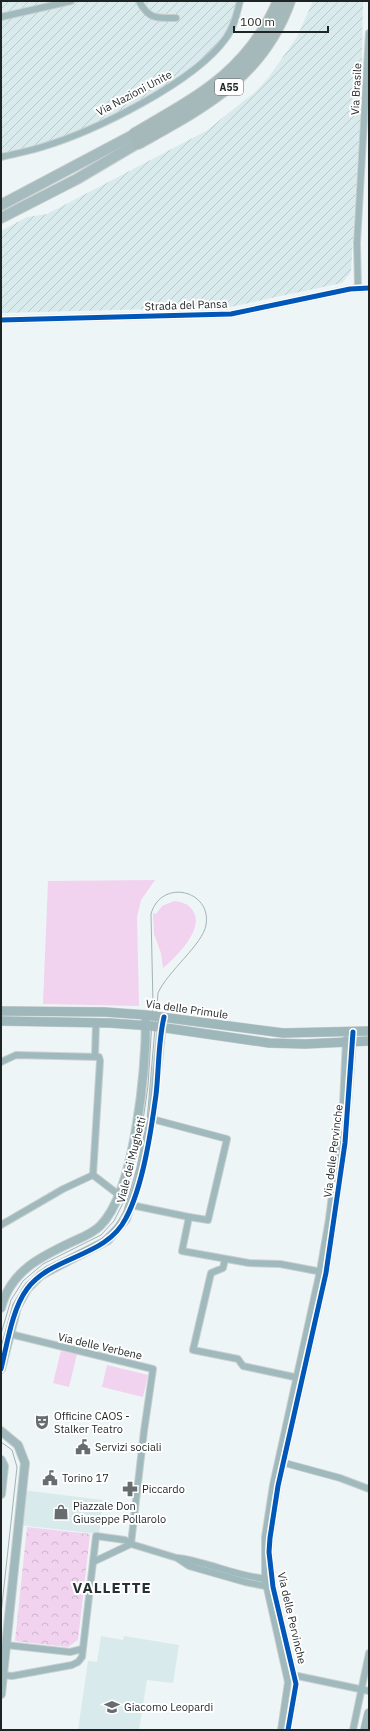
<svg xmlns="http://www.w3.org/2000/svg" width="370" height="1731" font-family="'IBM Plex Sans',sans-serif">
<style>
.built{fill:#d9eaec}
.industrial{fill:url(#industrial-furrows)}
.green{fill:#f1d2ef}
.park{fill:url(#park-crowns)}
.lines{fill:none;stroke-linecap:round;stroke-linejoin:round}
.minor-casing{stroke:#c9cecf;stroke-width:8}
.tertiary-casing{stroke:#c9cecf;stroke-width:10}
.secondary-casing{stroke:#c9cecf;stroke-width:10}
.primary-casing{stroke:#c9cecf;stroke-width:12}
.motorway-casing{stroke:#c9cecf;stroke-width:14}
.minor{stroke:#a0b9bc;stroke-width:6}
.tertiary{stroke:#a0b9bc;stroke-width:8}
.secondary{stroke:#9eb7ba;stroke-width:9}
.primary{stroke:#a6bbbe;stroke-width:10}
.motorway{stroke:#a5b8ba;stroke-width:12}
.tram{stroke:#a3b3b5;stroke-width:1}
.cycleway-casing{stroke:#fff;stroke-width:8}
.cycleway{stroke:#0057b8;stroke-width:5}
.labels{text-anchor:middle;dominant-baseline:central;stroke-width:4;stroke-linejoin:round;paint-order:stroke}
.shield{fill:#fff;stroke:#626566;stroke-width:1}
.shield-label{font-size:10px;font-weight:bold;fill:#1e2324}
.street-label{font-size:11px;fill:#1e2324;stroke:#fff}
.poi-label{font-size:11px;fill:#1e2324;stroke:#fff;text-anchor:start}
.district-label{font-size:15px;font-weight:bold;letter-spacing:1px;fill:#263132;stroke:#fff}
</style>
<defs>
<pattern id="industrial-furrows" width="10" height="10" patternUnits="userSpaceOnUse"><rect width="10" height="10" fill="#d9eaec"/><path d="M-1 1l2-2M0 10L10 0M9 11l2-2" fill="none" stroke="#bac8ca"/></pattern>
<pattern id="park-crowns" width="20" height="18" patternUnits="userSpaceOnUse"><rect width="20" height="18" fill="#f1d2ef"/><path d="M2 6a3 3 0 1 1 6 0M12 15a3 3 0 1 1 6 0" fill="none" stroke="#ceb4cd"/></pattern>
</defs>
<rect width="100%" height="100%" fill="#eef5f6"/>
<g class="built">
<path d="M23 1490 103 1500 99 1534 19 1525Z"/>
<path d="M101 1636 123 1640 124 1636 179 1645 173 1683 147 1680 139 1730H78L88 1661 97 1662Z"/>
</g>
<g class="industrial">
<path d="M1 1H240L237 15 213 53 152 96 75 134 1 157Z"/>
<path d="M313 1H363L361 105 351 272 342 283 230 307 1 313V231L27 217 47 214 206 131 255 92 268 78 297 37Z"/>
</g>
<g class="green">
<path d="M155 880 141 900 137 917 139 1006 43 1004 48 881Z"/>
<path d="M174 901C182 902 189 904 193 911 205 929 176 957 163 968L161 953 154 934 153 913 156 914 162 906Z"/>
<path d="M61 1351 77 1354 69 1387 53 1383Z"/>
<path d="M107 1365 148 1375 143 1397 102 1387Z"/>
</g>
<path class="park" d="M27 1527 90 1534 78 1640 68 1647 15 1641Z"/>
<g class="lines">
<g class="minor-casing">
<g id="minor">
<path d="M139 1C149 20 157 18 176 18"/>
<path d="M1 17 71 1"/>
<path d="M1 157C15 154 29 151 42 147 95 131 195 82 226 38 234 27 237 13 240 1"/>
<path d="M358 287 357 243 369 33"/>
<path d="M1 320 231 314 350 289 369 288"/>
<path d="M95 1056 96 1023"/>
<path d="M1 1062 16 1055 99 1057 100 1061 93 1175 119 1195"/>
<path d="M152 1119 227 1139 208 1220 189 1217"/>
<path d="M131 1205 189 1217 182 1251 249 1263 280 1264 322 1272"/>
<path d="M1 1225 63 1189 93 1175"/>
<path d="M225 1259 223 1268 211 1273 193 1350 238 1359 243 1366 299 1378"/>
<path d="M10 1334 153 1369 144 1431 131 1544"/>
<path d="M281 1462 340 1478 369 1489"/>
<path d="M131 1544 93 1562 96 1536 125 1540 131 1544 177 1558 189 1566 245 1582 270 1587"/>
<path d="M178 1558C209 1562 237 1577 268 1579"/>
<path d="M6 1645 70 1652 82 1649"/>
<path d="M3 1675 12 1676 72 1665 78 1662 82 1657 93 1562"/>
<path d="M293 1675 369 1691"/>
<path d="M281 1730 288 1682 265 1579V1537L273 1485 320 1271 329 1219 343 1105 346 1039"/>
<path d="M288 1730 296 1684 273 1587 269 1552 270 1538 278 1486 326 1273 345 1143 353 1039"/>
<path d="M353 1730 369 1653"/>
</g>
</g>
<g class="tertiary-casing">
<g id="tertiary">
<path d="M1 1308C11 1270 42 1256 74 1241 83 1237 93 1233 100 1226 136 1191 146 1065 146 1015"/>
<path d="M1 1369 17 1307 27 1289 41 1275 108 1240 126 1219 138 1183 152 1119 162 1022"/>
<path d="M1 1431 18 1445 25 1463 1 1694"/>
<path d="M1 1460 4 1466 1 1494"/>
</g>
</g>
<g class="secondary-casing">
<g id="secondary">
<path d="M1 1011 105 1012 146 1015 283 1033 369 1031"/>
<path d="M1 1021 110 1023 152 1026 269 1043 305 1044 369 1041"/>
<path d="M365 1730 369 1713"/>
</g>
</g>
<g class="primary-casing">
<g id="primary">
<path d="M1 205 135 134"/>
<path d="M1 218 77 179 138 143"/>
</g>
</g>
<g class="motorway-casing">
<g id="motorway">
<path d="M135 134C197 98 249 72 279 1"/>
<path d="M138 143C204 106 262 77 289 1"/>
</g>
</g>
<use href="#minor" class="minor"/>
<use href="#tertiary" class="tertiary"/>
<use href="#secondary" class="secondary"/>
<use href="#primary" class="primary"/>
<use href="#motorway" class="motorway"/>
<g class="tram">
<path d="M1 1334 11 1300 23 1281 43 1264 101 1235 114 1221 123 1203 139 1148 148 1086 153 1005 151 914C161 878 212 890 206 925 203 944 167 972 158 993L147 1121 137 1168 124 1211 115 1226 100 1240 45 1267 26 1283 13 1304 1 1347"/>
<path d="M1 1442 12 1450 17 1467 1 1614"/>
</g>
<g class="cycleway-casing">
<g id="cycleway">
<path d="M1 320 231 314 350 289 369 288"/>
<path d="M1 1369C7 1345 12 1309 27 1289 52 1255 106 1258 126 1218 143 1186 151 1132 156 1095 159 1069 158 1043 164 1017"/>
<path d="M288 1730 296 1684 273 1587 269 1552 270 1538 278 1486 326 1273 345 1143 353 1032"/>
</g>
</g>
<use href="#cycleway" class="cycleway"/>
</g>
<defs>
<g id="theatre-bare" transform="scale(1.2)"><path d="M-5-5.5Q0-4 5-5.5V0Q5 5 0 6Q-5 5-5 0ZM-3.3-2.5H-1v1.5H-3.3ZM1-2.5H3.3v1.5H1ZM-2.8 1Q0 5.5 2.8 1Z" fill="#676c6e" stroke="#fff" stroke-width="2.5" paint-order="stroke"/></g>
<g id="civic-bare" transform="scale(1.2)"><path d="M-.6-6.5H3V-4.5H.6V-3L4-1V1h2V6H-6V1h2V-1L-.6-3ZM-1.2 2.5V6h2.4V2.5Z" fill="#676c6e" stroke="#fff" stroke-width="2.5" paint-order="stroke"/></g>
<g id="pharmacy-bare" transform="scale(1.2)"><path d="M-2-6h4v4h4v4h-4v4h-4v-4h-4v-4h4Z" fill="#676c6e" stroke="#fff" stroke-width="2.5" paint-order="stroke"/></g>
<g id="shop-bare" transform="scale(1.2)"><path d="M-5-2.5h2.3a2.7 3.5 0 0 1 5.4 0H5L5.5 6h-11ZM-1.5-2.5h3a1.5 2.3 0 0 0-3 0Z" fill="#676c6e" stroke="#fff" stroke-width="2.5" paint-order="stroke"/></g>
<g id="school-bare" transform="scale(1.2)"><path d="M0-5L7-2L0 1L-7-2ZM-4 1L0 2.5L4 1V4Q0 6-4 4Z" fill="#676c6e" stroke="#fff" stroke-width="2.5" paint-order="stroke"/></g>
</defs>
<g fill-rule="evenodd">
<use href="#theatre-bare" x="42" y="1422"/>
<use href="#civic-bare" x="83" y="1447"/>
<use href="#civic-bare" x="50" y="1478"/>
<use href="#pharmacy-bare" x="130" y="1489"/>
<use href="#shop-bare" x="61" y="1512"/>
<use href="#school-bare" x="112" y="1707"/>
</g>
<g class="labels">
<rect class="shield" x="215" y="79" width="28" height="16" rx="3"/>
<g class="shield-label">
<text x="229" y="87">A55</text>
</g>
<g class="street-label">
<text transform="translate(356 89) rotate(-87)">Via Brasile</text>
<text transform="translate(134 93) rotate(-28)">Via Nazioni Unite</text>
<text transform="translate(186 305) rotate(-2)">Strada del Pansa</text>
<text transform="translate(187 1009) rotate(8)">Via delle Primule</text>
<text transform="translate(333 1151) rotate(-83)">Via delle Pervinche</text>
<text transform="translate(131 1160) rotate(-76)">Viale dei Mughetti</text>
<text transform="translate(100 1346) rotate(13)">Via delle Verbene</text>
<text transform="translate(292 1618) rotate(77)">Via delle Pervinche</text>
</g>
<g class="poi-label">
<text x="54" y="1416">Officine CAOS -<tspan x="54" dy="13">Stalker Teatro</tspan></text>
<text x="95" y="1447">Servizi sociali</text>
<text x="62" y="1478">Torino 17</text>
<text x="142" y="1489">Piccardo</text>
<text x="73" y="1506">Piazzale Don<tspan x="73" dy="13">Giuseppe Pollarolo</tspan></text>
<text x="124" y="1707">Giacomo Leopardi</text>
</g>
<g class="district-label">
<text x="112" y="1587">VALLETTE</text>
</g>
</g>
<rect width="370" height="1731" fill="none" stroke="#1e2324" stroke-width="4"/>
<path d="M234 26v6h94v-6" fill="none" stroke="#1e2324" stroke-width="2"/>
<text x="240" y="26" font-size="12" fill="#1e2324" stroke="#ffffff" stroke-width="3" paint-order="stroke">100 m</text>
</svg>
